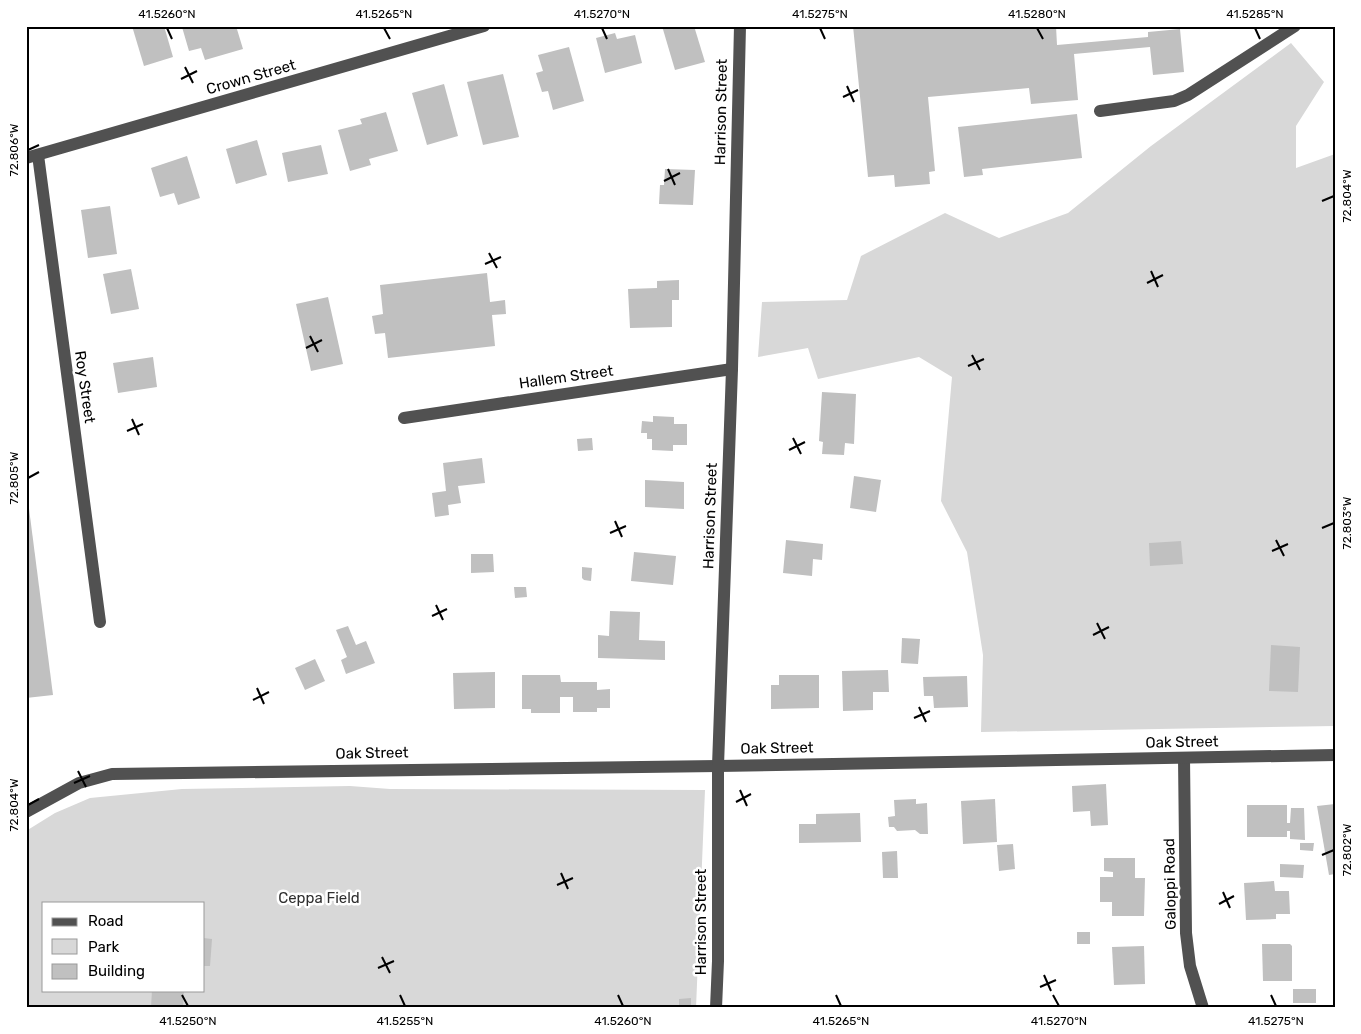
<svg xmlns="http://www.w3.org/2000/svg" width="1361" height="1034" font-family="Rubik,sans-serif">
<style>
.green{fill:#d8d8d8;fill-rule:evenodd}
.building{fill:#c0c0c0}
.lines{fill:none;stroke-linecap:round;stroke-linejoin:round}
.minor{stroke:#515151;stroke-width:12}
.ticks{fill:none;stroke:#000;stroke-width:2}
.labels{text-anchor:middle;dominant-baseline:central;stroke-width:5;stroke-linejoin:round;paint-order:stroke}
.street-label{font-size:15px;fill:#000;stroke:#fff}
.park-label{font-size:15px;fill:#2f2f2f;stroke:#fff}
.neatline{fill:none;stroke:#000;stroke-width:2}
.ticks-label{font-size:12px;text-anchor:middle;fill:#000}
</style>
<rect width="100%" height="100%" fill="#fff"/>
<g class="green">
<path d="M1291 43 1324 82 1296 126V168L1335 154V726L981 732 983 655 967 552 941 501 952 377 919 357 818 379 808 348 758 357 762 302 847 300 861 256 945 213 999 238 1068 213 1151 146Z"/>
<path d="M350 786 390 789 705 790 696 1008H26V831L55 813 90 798 182 789ZM44 903H204V990H44Z"/>
</g>
<g class="building">
<path d="M132 26H164L173 57 144 66Z"/>
<path d="M183 26H236L243 49 205 60 201 48 189 51 182 27Z"/>
<path d="M662 26H694L705 62 675 70Z"/>
<path d="M853 26H920L921 28 940 26H1056L1057 45 1148 37V32L1180 29 1184 72 1153 75 1150 47 1074 54 1078 100 1031 104 1029 88 928 97 935 171 929 172 930 184 895 187 894 175 868 177Z"/>
<path d="M615 33 617 39 635 35 642 63 605 73 596 38Z"/>
<path d="M569 47 584 101 553 110 548 91 542 92 536 73 543 71 538 55Z"/>
<path d="M503 74 519 137 483 145 467 82Z"/>
<path d="M444 84 458 136 427 145 412 93Z"/>
<path d="M386 112 398 151 369 159 371 165 350 171 338 130 362 124 360 119Z"/>
<path d="M1077 114 1082 158 982 169 983 175 964 177 958 127Z"/>
<path d="M257 140 267 175 236 184 226 149Z"/>
<path d="M321 145 328 174 288 182 282 153Z"/>
<path d="M187 156 200 198 178 205 174 193 160 197 151 168Z"/>
<path d="M665 169 695 170 693 205 659 204 660 185H664Z"/>
<path d="M110 206 117 254 88 258 81 210Z"/>
<path d="M131 269 139 309 111 314 103 274Z"/>
<path d="M487 273 490 302 505 300 506 314 492 315 495 346 388 358 385 333 375 334 372 316 383 314 380 285Z"/>
<path d="M679 280V300H672V327L630 328 628 289 657 288V281Z"/>
<path d="M328 297 343 364 311 371 296 304Z"/>
<path d="M153 357 157 387 118 393 113 363Z"/>
<path d="M822 392 856 394 854 444 845 443 844 455 822 454 823 442 819 441Z"/>
<path d="M653 416 674 417V424H687V445H673V451L652 450V439H647V433H641L642 421 653 422Z"/>
<path d="M592 438 593 450 578 451 577 439Z"/>
<path d="M482 458 485 483 458 486 461 503 448 505 449 515 435 517 432 493 446 491 443 463Z"/>
<path d="M854 476 881 480 876 512 850 508Z"/>
<path d="M645 480 684 482V509L645 507Z"/>
<path d="M26 493H27L53 695 26 698Z"/>
<path d="M786 540 823 544 822 560 813 559 812 576 783 573Z"/>
<path d="M1181 541 1183 564 1150 566 1149 543Z"/>
<path d="M634 552 676 556 673 585 631 581Z"/>
<path d="M471 554H493L494 572 471 573Z"/>
<path d="M582 567 592 568 591 581 584 580 582 578Z"/>
<path d="M514 587H526L527 597 515 598Z"/>
<path d="M610 611 640 612 639 640 665 641V660L598 658V635L609 636Z"/>
<path d="M348 626 356 645 366 641 375 663 346 674 341 660 347 657 336 630Z"/>
<path d="M902 638 920 639 918 664 901 663Z"/>
<path d="M1271 645 1300 647 1298 692 1269 691Z"/>
<path d="M315 659 325 681 305 690 295 668Z"/>
<path d="M888 670 889 692H873V710L843 711 842 671Z"/>
<path d="M495 672V708L454 709 453 673Z"/>
<path d="M522 675H560L561 682H597V690L610 689V708H597V712H573V697H560V713H531V709H522Z"/>
<path d="M779 675H819V708L771 709V685H779Z"/>
<path d="M967 676 968 707 934 708 933 696H924L923 677Z"/>
<path d="M1106 784 1108 825 1091 826 1090 811 1073 812 1072 786Z"/>
<path d="M916 799V804L927 803 928 834H920L915 830 897 831 894 827H889L888 817 895 816 894 800Z"/>
<path d="M995 799 997 842 963 844 961 801Z"/>
<path d="M1335 804V874L1329 875 1317 806Z"/>
<path d="M1247 805H1287V823H1290L1291 808H1304L1305 840 1290 839V831H1287V837H1247Z"/>
<path d="M860 813 861 842 799 843V824H816V814Z"/>
<path d="M1300 843H1314L1313 851 1300 850Z"/>
<path d="M1013 844 1015 869 999 871 997 845Z"/>
<path d="M897 851 898 878H883L882 852Z"/>
<path d="M1104 858H1135V878H1145L1144 916H1112V902H1100V877H1113V872L1104 871Z"/>
<path d="M1280 864 1304 865 1303 878 1280 877Z"/>
<path d="M1274 881 1275 891H1289L1290 914H1276V919L1246 920 1244 883Z"/>
<rect x="1077" y="932" width="13" height="12"/>
<path d="M204 938 212 939 210 966H204Z"/>
<path d="M1262 944H1290L1292 946V981H1263Z"/>
<path d="M1144 946 1145 984 1114 985 1112 947Z"/>
<rect x="1293" y="989" width="23" height="14"/>
<path d="M152 990H184L183 1008H151Z"/>
<path d="M691 998V1008H679V999Z"/>
</g>
<g class="lines">
<g class="minor">
<path d="M1100 111 1174 101 1188 95 1295 26"/>
<path d="M38 155 100 622"/>
<path d="M26 158 484 26"/>
<path d="M404 418 732 369"/>
<path d="M1184 758 1186 933 1190 966 1203 1008"/>
<path d="M26 812 79 783 112 774 718 766 1335 755"/>
<path d="M716 1008 718 961V766L732 369 740 26"/>
</g>
</g>
<path class="ticks" d="M167 28 172 39M384 28 390 39M602 28 607 39M820 28 825 39M1037 28 1043 39M1255 28 1260 39M185 67 193 83M181 79 197 71M847 86 854 102M843 97 858 90M28 150 39 145M668 169 675 185M664 181 680 173M1322 201 1334 196M489 253 497 268M485 264 501 257M1151 271 1158 287M1147 283 1163 275M310 336 318 352M306 348 322 340M972 355 980 370M968 366 984 359M132 419 139 435M127 431 143 424M793 438 801 454M789 450 805 442M28 478 39 472M615 521 622 537M1322 528 1334 523M610 533 626 526M1276 540 1284 556M1272 551 1288 544M436 605 443 620M432 616 447 609M1097 623 1105 639M1093 635 1109 627M257 688 264 704M253 700 269 692M919 707 926 722M914 718 930 711M78 771 86 787M74 783 90 776M740 790 747 806M736 802 751 794M28 805 39 799M1322 855 1334 850M561 873 568 889M557 885 573 878M1223 892 1230 908M1219 904 1234 896M382 957 390 973M378 968 394 961M1044 975 1051 991M1040 987 1056 980M182 995 188 1006M400 995 405 1006M618 995 623 1006M836 995 841 1006M1053 995 1059 1006M1271 995 1276 1006"/>
<g class="labels">
<g class="street-label">
<text transform="translate(251 77) rotate(-16)">Crown Street</text>
<text transform="translate(721 112) rotate(-89)">Harrison Street</text>
<text transform="translate(566 377) rotate(-8)">Hallem Street</text>
<text transform="translate(85 387) rotate(82)">Roy Street</text>
<text transform="translate(710 516) rotate(-88)">Harrison Street</text>
<text transform="translate(1182 742) rotate(-1)">Oak Street</text>
<text transform="translate(777 748) rotate(-1)">Oak Street</text>
<text transform="translate(372 753) rotate(-1)">Oak Street</text>
<text transform="translate(1170 884) rotate(-91)">Galoppi Road</text>
<text transform="translate(701 922) rotate(-90)">Harrison Street</text>
</g>
<g class="park-label">
<text x="319" y="898">Ceppa Field</text>
</g>
</g>
<rect width="1361" height="1034" fill="none" stroke="#ffffff" stroke-width="55"/>
<rect x="42" y="902" width="162" height="90" fill="#ffffff" stroke="#999999"/>
<rect x="52" y="918" width="25" height="8" fill="#515151" stroke="#999999"/>
<text x="88" y="926" font-size="15" fill="#000000">Road</text>
<rect x="52" y="939" width="25" height="15" fill="#d8d8d8" stroke="#999999"/>
<text x="88" y="952" font-size="15" fill="#000000">Park</text>
<rect x="52" y="964" width="25" height="15" fill="#c0c0c0" stroke="#999999"/>
<text x="88" y="976" font-size="15" fill="#000000">Building</text>
<rect x="28" y="28" width="1306" height="978" class="neatline"/>
<g class="ticks-label">
<text x="167" y="18">41.5260°N</text>
<text x="384" y="18">41.5265°N</text>
<text x="602" y="18">41.5270°N</text>
<text x="820" y="18">41.5275°N</text>
<text x="1037" y="18">41.5280°N</text>
<text x="1255" y="18">41.5285°N</text>
<text transform="translate(14 150) rotate(-90)" y="4">72.806°W</text>
<text transform="translate(1347 196) rotate(-90)" y="4">72.804°W</text>
<text transform="translate(14 478) rotate(-90)" y="4">72.805°W</text>
<text transform="translate(1347 523) rotate(-90)" y="4">72.803°W</text>
<text transform="translate(14 805) rotate(-90)" y="4">72.804°W</text>
<text transform="translate(1347 850) rotate(-90)" y="4">72.802°W</text>
<text x="188" y="1025">41.5250°N</text>
<text x="405" y="1025">41.5255°N</text>
<text x="623" y="1025">41.5260°N</text>
<text x="841" y="1025">41.5265°N</text>
<text x="1059" y="1025">41.5270°N</text>
<text x="1276" y="1025">41.5275°N</text>
</g>
</svg>
